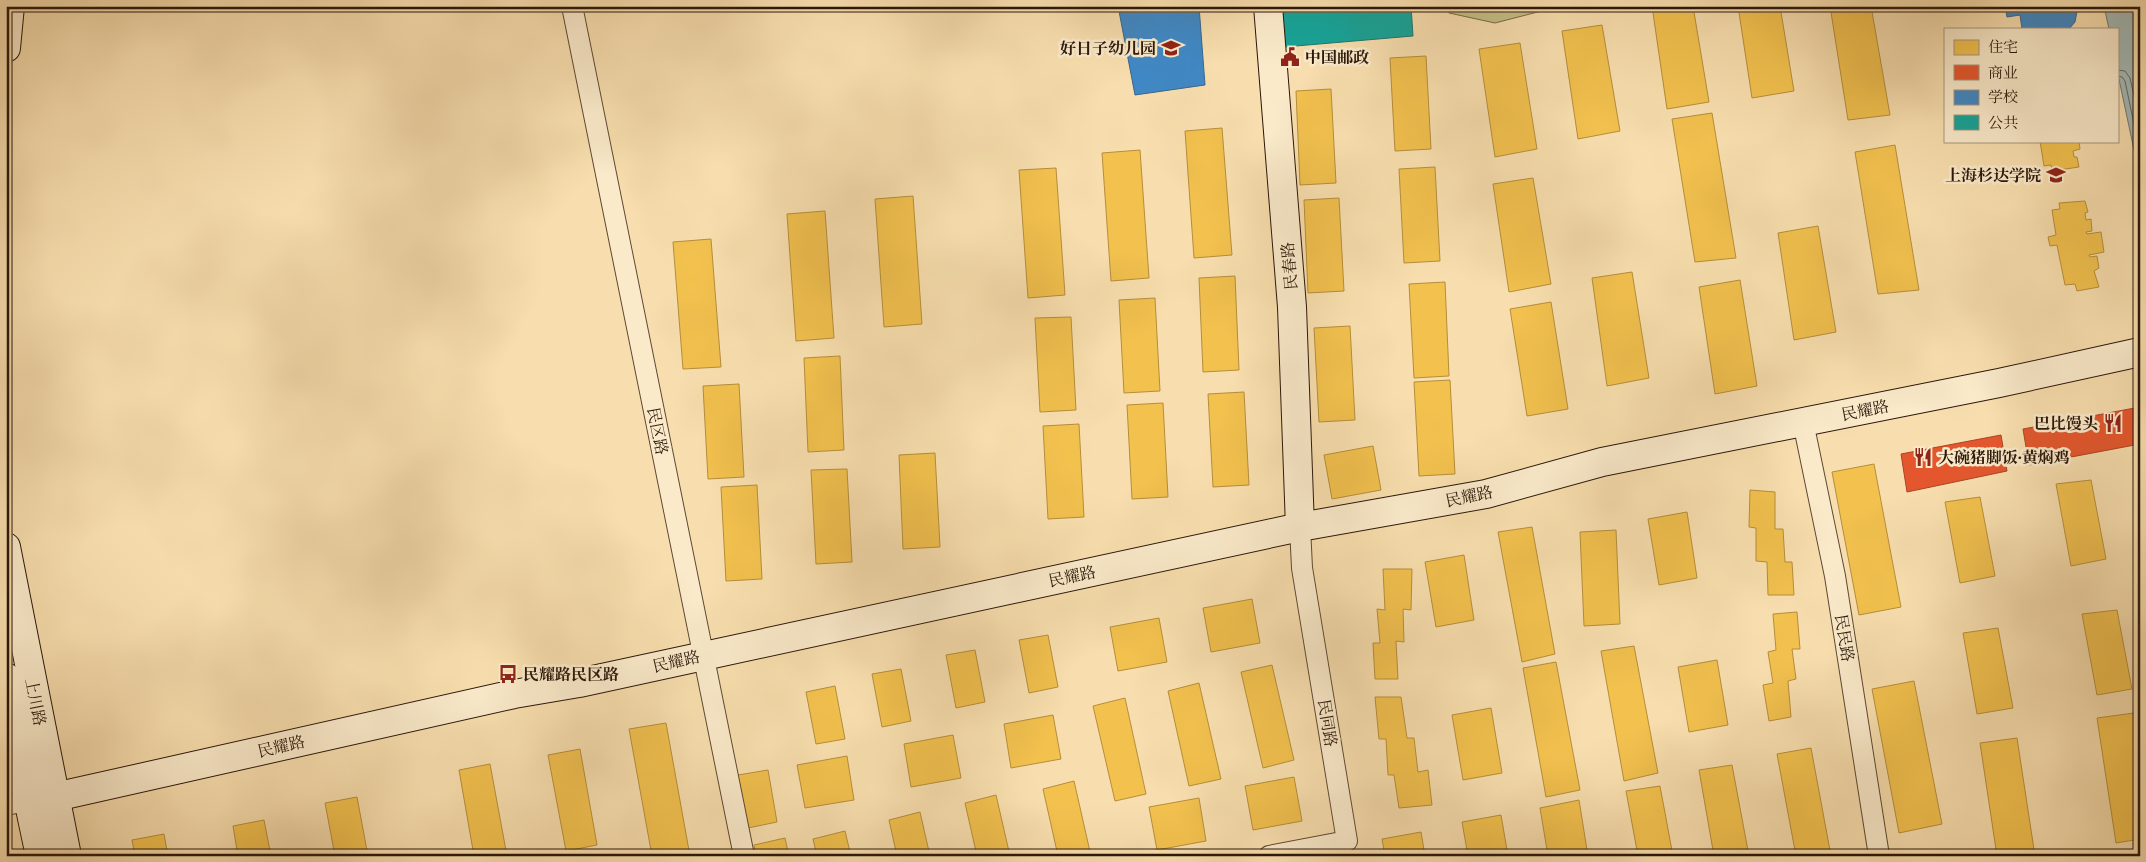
<svg xmlns="http://www.w3.org/2000/svg" width="2146" height="862" font-family="'Gentium Book Plus','Noto Serif SC',serif">
<style>
.green{fill:#c3c086;stroke:#776c48}
.water{fill:#a2b9b6;stroke:#727871}
.homes{fill:#f2c14e;stroke:#b68e3a}
.shops{fill:#e4572e;stroke:#ac4423}
.schools{fill:#3f88c5;stroke:#39668d}
.public{fill:#17a398;stroke:#1d796d}
.lines{fill:none;stroke-linecap:round;stroke-linejoin:round}
.shore{stroke:#666860;stroke-width:1}
.street-casing{stroke:#5e4933;stroke-width:22}
.secondary-casing{stroke:#2b170a;stroke-width:30}
.street{stroke:#faeaca;stroke-width:20}
.secondary{stroke:#faeaca;stroke-width:28}
.labels{text-anchor:middle;dominant-baseline:central;stroke-width:5;stroke-linejoin:round;paint-order:stroke}
.poi-label{font-size:16px;font-weight:bold;fill:#2b170a;stroke:#faeaca;text-anchor:end}
.street-label{font-size:16px;fill:#2b170a;stroke:#faeaca}
</style>
<rect width="100%" height="100%" fill="#f8deae"/>
<filter id="stains"><feTurbulence type="fractalNoise" baseFrequency=".004" numOctaves="4"/><feColorMatrix values="0 0 0 0 .2 0 0 0 0 .09 0 0 0 0 .02 0 0 0 .5 -.17"/></filter>
<radialGradient id="worn" r=".72"><stop offset=".6" stop-color="#630" stop-opacity="0"/><stop offset="1" stop-color="#630" stop-opacity=".3"/></radialGradient>
<path class="green" d="M1445 6H1561L1495 23 1449 13Z"/>
<path class="water" d="M2104 6H2138L2140 12V178L2117 70V29H2109Z"/>
<g class="homes">
<path d="M1652 6H1693L1709 102 1667 109Z"/>
<path d="M1738 6H1780L1794 91 1752 98Z"/>
<path d="M1830 6H1871L1890 115 1848 120Z"/>
<path d="M1602 25 1620 131 1578 139 1562 31Z"/>
<path d="M1520 43 1537 149 1495 157 1479 49Z"/>
<path d="M1426 56 1431 149 1395 151 1390 58Z"/>
<path d="M1331 89 1336 183 1300 185 1296 91Z"/>
<path d="M1712 113 1736 258 1695 262 1672 119Z"/>
<path d="M1222 128 1232 255 1194 258 1185 131Z"/>
<path d="M2040 141H2079L2080 149 2073 151 2074 157H2077L2079 167 2052 171 2051 165 2044 166Z"/>
<path d="M1895 145 1919 290 1878 294 1855 152Z"/>
<path d="M1140 150 1149 278 1111 281 1102 153Z"/>
<path d="M1435 167 1440 261 1404 263 1399 169Z"/>
<path d="M1056 168 1065 295 1028 298 1019 170Z"/>
<path d="M1533 178 1551 284 1509 292 1493 184Z"/>
<path d="M913 196 922 324 884 327 875 199Z"/>
<path d="M1339 198 1344 291 1308 293 1304 200Z"/>
<path d="M2085 201 2088 212 2085 213 2086 220 2091 219 2092 231 2086 232 2087 234 2101 232 2104 252 2089 255 2090 257 2097 256 2099 268 2094 271 2099 287 2077 291 2075 284 2065 285 2057 245 2050 246 2048 237 2056 235 2052 210 2060 209 2059 203Z"/>
<path d="M825 211 834 338 796 341 787 214Z"/>
<path d="M1818 226 1836 332 1794 340 1778 233Z"/>
<path d="M711 239 721 367 683 369 673 242Z"/>
<path d="M1632 272 1649 378 1607 386 1592 278Z"/>
<path d="M1235 276 1239 370 1203 372 1199 278Z"/>
<path d="M1740 280 1757 386 1715 394 1699 287Z"/>
<path d="M1445 282 1449 376 1414 378 1409 284Z"/>
<path d="M1155 298 1160 391 1124 393 1119 300Z"/>
<path d="M1551 302 1568 409 1527 416 1510 309Z"/>
<path d="M1071 317 1076 410 1040 412 1035 318Z"/>
<path d="M1350 326 1355 420 1319 422 1314 328Z"/>
<path d="M840 356 844 450 808 452 804 358Z"/>
<path d="M1450 380 1455 474 1419 476 1414 382Z"/>
<path d="M739 384 744 477 708 479 703 386Z"/>
<path d="M1244 392 1249 485 1213 487 1208 394Z"/>
<path d="M1163 403 1168 497 1132 499 1127 405Z"/>
<path d="M1079 424 1084 517 1048 519 1043 426Z"/>
<path d="M1373 446 1381 490 1332 499 1324 455Z"/>
<path d="M935 453 940 547 903 549 899 455Z"/>
<path d="M1874 464 1901 607 1859 615 1832 472Z"/>
<path d="M847 469 852 562 816 564 811 470Z"/>
<path d="M2091 480 2106 559 2071 566 2056 484Z"/>
<path d="M757 485 762 579 726 581 721 487Z"/>
<path d="M1750 490 1775 492V529H1783L1785 562H1792L1794 595H1768L1767 562 1756 561V528L1749 527Z"/>
<path d="M1980 497 1995 576 1960 583 1945 502Z"/>
<path d="M1687 512 1697 578 1659 585 1648 519Z"/>
<path d="M1532 527 1555 654 1522 662 1498 532Z"/>
<path d="M1616 530 1620 624 1584 626 1580 532Z"/>
<path d="M1464 555 1474 620 1436 627 1425 562Z"/>
<path d="M1383 569H1412L1411 610 1403 609 1404 642 1396 641 1398 679H1375L1373 643H1380L1377 609 1385 610Z"/>
<path d="M1252 599 1260 643 1211 652 1203 608Z"/>
<path d="M2117 610 2132 689 2097 695 2082 614Z"/>
<path d="M1797 612 1800 649H1792L1796 679 1788 681 1791 717 1769 721 1763 685 1773 683 1768 652 1776 650 1773 614Z"/>
<path d="M1159 618 1167 662 1118 671 1110 627Z"/>
<path d="M1998 628 2013 708 1977 714 1963 633Z"/>
<path d="M1048 635 1058 687 1029 693 1019 640Z"/>
<path d="M1634 646 1658 773 1624 781 1601 651Z"/>
<path d="M975 650 985 702 956 708 946 655Z"/>
<path d="M1717 660 1728 725 1689 732 1678 667Z"/>
<path d="M1556 662 1580 790 1546 797 1523 668Z"/>
<path d="M1272 665 1294 760 1263 768 1241 672Z"/>
<path d="M901 669 911 721 882 727 872 674Z"/>
<path d="M1914 681 1942 824 1899 833 1872 689Z"/>
<path d="M1199 683 1221 779 1189 786 1168 691Z"/>
<path d="M835 686 845 739 816 744 806 692Z"/>
<path d="M1375 697H1401L1407 738H1414L1418 772 1428 770 1432 805 1399 808 1394 775H1388L1386 739H1379Z"/>
<path d="M1125 698 1146 794 1115 801 1093 706Z"/>
<path d="M1491 708 1502 773 1463 780 1452 715Z"/>
<path d="M2134 713 2140 751V839L2116 843 2097 718Z"/>
<path d="M1053 715 1061 759 1011 768 1004 724Z"/>
<path d="M666 723 690 856H652L629 729Z"/>
<path d="M953 735 961 778 911 787 904 744Z"/>
<path d="M2017 738 2035 856H1997L1980 743Z"/>
<path d="M1811 748 1831 856H1796L1777 754Z"/>
<path d="M580 749 597 845 566 851 548 755Z"/>
<path d="M847 756 854 800 805 808 797 765Z"/>
<path d="M490 764 507 856H474L459 770Z"/>
<path d="M1732 765 1749 856H1714L1699 770Z"/>
<path d="M768 770 777 822 748 828 738 775Z"/>
<path d="M1294 777 1302 821 1253 830 1245 786Z"/>
<path d="M1074 781 1091 856H1058L1043 789Z"/>
<path d="M1660 786 1673 856H1638L1626 791Z"/>
<path d="M996 795 1010 856H977L965 803Z"/>
<path d="M357 797 368 856H335L325 803Z"/>
<path d="M1199 798 1206 841 1157 850 1149 807Z"/>
<path d="M1579 800 1588 856H1548L1540 808Z"/>
<path d="M920 812 930 856H897L889 820Z"/>
<path d="M1501 815 1508 856H1468L1462 822Z"/>
<path d="M264 820 271 856H238L233 826Z"/>
<path d="M845 831 851 856H817L813 839Z"/>
<path d="M1421 832 1425 856H1385L1382 839Z"/>
<path d="M164 834 168 856H135L132 840Z"/>
<path d="M785 838 789 856H756L754 845Z"/>
</g>
<g class="shops">
<path d="M2140 407V444L2029 465 2023 429Z"/>
<path d="M2001 435 2007 471 1907 492 1901 454Z"/>
</g>
<g class="schools">
<path d="M1118 6H1199L1205 85 1135 95Z"/>
<path d="M2005 6H2078L2075 22 2069 29H2022L2020 15 2007 17Z"/>
</g>
<path class="public" d="M1281 6H1308L1309 12 1375 6H1411L1413 36 1284 47Z"/>
<g class="lines">
<g class="shore">
<path d="M2117 70 2125 71 2130 78 2140 123"/>
<path d="M2117 76 2122 77 2125 81 2140 153"/>
</g>
<g class="street-casing">
<g id="street">
<path d="M572 6 744 856"/>
<path d="M1803 422 1835 576 1879 856"/>
<path d="M6 805 41 798"/>
<path d="M1269 856 1347 841 1302 568 1300 527"/>
</g>
</g>
<g class="secondary-casing">
<g id="secondary">
<path d="M1268 6 1292 307 1300 527"/>
<path d="M6 48 10 6"/>
<path d="M6 547 67 856"/>
<path d="M6 677 25 785 40 856"/>
<path d="M55 797 514 694 579 683 1300 527 1486 494 1602 462 1999 383 2140 352"/>
</g>
</g>
<use href="#street" class="street"/>
<use href="#secondary" class="secondary"/>
</g>
<defs>
<g id="school-bare" transform="scale(1.5)"><path d="M0-5L7-2L0 1L-7-2ZM-4 1L0 2.5L4 1V4Q0 6-4 4Z" fill="#8f2418" stroke="#faeaca" stroke-width="2.5" paint-order="stroke"/></g>
<g id="civic-bare" transform="scale(1.5)"><path d="M-.6-6.5H3V-4.5H.6V-3L4-1V1h2V6H-6V1h2V-1L-.6-3ZM-1.2 2.5V6h2.4V2.5Z" fill="#8f2418" stroke="#faeaca" stroke-width="2.5" paint-order="stroke"/></g>
<g id="university-bare" transform="scale(1.5)"><path d="M0-5L7-2L0 1L-7-2ZM-4 1L0 2.5L4 1V4Q0 6-4 4Z" fill="#8f2418" stroke="#faeaca" stroke-width="2.5" paint-order="stroke"/></g>
<g id="restaurant-bare" transform="scale(1.5)"><path d="M-5-6h1v4h1v-4h1v4h1v-4h1v5L-1.5 .5V6h-2V.5L-5-1ZM5-6V6H3V1.5H1.5Q1.5-4 5-6Z" fill="#8f2418" stroke="#faeaca" stroke-width="2.5" paint-order="stroke"/></g>
<g id="bus-bare" transform="scale(1.5)"><path d="M-5-6H5V4H4V6H2V4H-2V6H-4V4H-5ZM-3.5-4V0h7V-4ZM-3.5 1.2v1.5H-2V1.2ZM2 1.2v1.5H3.5V1.2Z" fill="#8f2418" stroke="#faeaca" stroke-width="2.5" paint-order="stroke"/></g>
</defs>
<g fill-rule="evenodd">
<use href="#school-bare" x="1171" y="48"/>
<use href="#civic-bare" x="1290" y="57"/>
<use href="#university-bare" x="2056" y="175"/>
<use href="#restaurant-bare" x="2113" y="423"/>
<use href="#restaurant-bare" x="1923" y="457"/>
<use href="#bus-bare" x="508" y="674"/>
</g>
<g class="labels">
<g class="poi-label">
<text x="1156" y="48">好日子幼儿园</text>
<text x="1305" y="57" text-anchor="start">中国邮政</text>
<text x="2041" y="175">上海杉达学院</text>
<text x="2098" y="423">巴比馒头</text>
<text x="1938" y="457" text-anchor="start">大碗猪脚饭·黄焖鸡</text>
<text x="523" y="674" text-anchor="start">民耀路民区路</text>
</g>
<g class="street-label">
<text transform="translate(1289 266) rotate(-95)">民春路</text>
<text transform="translate(1865 410) rotate(-11)">民耀路</text>
<text transform="translate(658 431) rotate(79)">民区路</text>
<text transform="translate(1469 496) rotate(-12)">民耀路</text>
<text transform="translate(1072 576) rotate(-12)">民耀路</text>
<text transform="translate(1845 638) rotate(81)">民民路</text>
<text transform="translate(676 661) rotate(-13)">民耀路</text>
<text transform="translate(36 702) rotate(79)">上川路</text>
<text transform="translate(1328 723) rotate(81)">民同路</text>
<text transform="translate(281 746) rotate(-13)">民耀路</text>
</g>
</g>
<rect width="2146" height="862" fill="none" stroke="#f8deae" stroke-width="25"/>
<rect x="8" y="8" width="2131" height="847" fill="none" stroke="#2b170a" stroke-width="2.5"/>
<rect x="12" y="12" width="2121" height="837" fill="none" stroke="#2b170a"/>
<rect x="1944" y="28" width="175" height="115" fill="#faeaca" stroke="#a7967d"/>
<rect x="1954" y="40" width="25" height="15" fill="#f2c14e" stroke="#a7967d"/>
<text x="1988" y="52" font-size="15" fill="#2b170a">住宅</text>
<rect x="1954" y="65" width="25" height="15" fill="#e4572e" stroke="#a7967d"/>
<text x="1988" y="78" font-size="15" fill="#2b170a">商业</text>
<rect x="1954" y="90" width="25" height="15" fill="#3f88c5" stroke="#a7967d"/>
<text x="1988" y="102" font-size="15" fill="#2b170a">学校</text>
<rect x="1954" y="115" width="25" height="15" fill="#17a398" stroke="#a7967d"/>
<text x="1988" y="128" font-size="15" fill="#2b170a">公共</text>
<rect width="100%" height="100%" filter="url(#stains)"/>
<rect width="100%" height="100%" fill="url(#worn)"/>
</svg>
